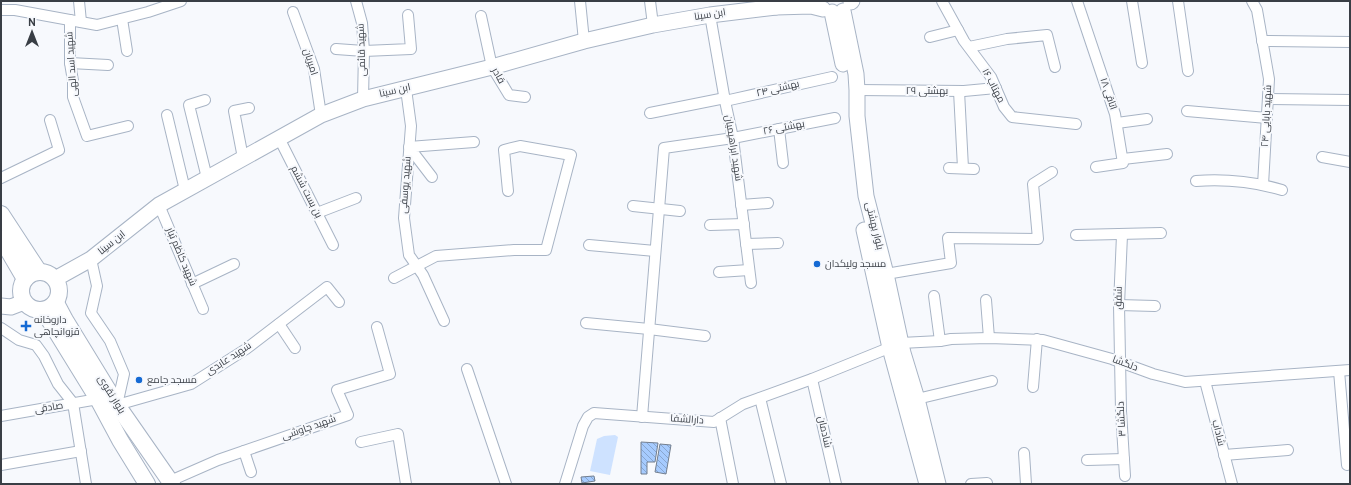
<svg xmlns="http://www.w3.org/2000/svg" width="1351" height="485" font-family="Overpass,Cairo,sans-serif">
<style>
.green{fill:#cee2ff}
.building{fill:url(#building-back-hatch);stroke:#737f8f}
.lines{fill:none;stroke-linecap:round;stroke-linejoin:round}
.street-casing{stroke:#a8b4c5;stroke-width:12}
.secondary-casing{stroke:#a8b4c5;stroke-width:17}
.primary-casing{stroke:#a8b4c5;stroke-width:18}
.street{stroke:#fff;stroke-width:10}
.secondary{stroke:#fff;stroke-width:15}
.primary{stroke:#fff;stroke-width:16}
.poi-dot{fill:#156ad4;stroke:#f7f9fd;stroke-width:1.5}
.labels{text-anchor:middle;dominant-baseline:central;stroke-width:4;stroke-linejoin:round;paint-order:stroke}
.street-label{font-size:10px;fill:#393e45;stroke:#f7f9fd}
.poi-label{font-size:10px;fill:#393e45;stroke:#f7f9fd;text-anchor:start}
</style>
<defs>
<pattern id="building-back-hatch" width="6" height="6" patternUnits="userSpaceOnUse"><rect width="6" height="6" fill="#a6cbfe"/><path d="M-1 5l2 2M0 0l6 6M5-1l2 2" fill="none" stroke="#88a6cf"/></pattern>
</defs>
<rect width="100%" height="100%" fill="#f7f9fd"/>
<path class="green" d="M615 435 618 437 610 475 590 471 597 439 604 436Z"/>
<g class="building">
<path d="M641 442 658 443 655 462H647V474H641Z"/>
<path d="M660 444 671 445 666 474 655 472Z"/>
<path d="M594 476 595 481 582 483 581 477Z"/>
</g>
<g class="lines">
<g class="street-casing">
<g id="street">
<path d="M79 1 81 22"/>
<path d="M356 1 362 23 364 51 363 99"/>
<path d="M580 1 584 41"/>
<path d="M650 1 653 25"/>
<path d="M942 1 964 41 991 77 1004 107 1012 117 1076 124"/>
<path d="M1077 1 1115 114 1123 163 1096 167"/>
<path d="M1132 1 1142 63"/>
<path d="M1178 1 1188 71"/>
<path d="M1252 1 1257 10 1269 79 1263 185"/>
<path d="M1 10H15L97 25 148 12 181 1"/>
<path d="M293 12 314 69 321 115"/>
<path d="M710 15 725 101 733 138 751 283"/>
<path d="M481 16 492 67 509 95 525 97"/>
<path d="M122 19 127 51"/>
<path d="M70 20V63L73 81V97L87 136 128 126"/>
<path d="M930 37 958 30"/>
<path d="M1262 41 1350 42"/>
<path d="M969 47 1007 39 1047 35 1055 67"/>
<path d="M336 49 364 51 411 49 408 15"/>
<path d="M70 63 108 65"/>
<path d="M406 89 411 126 404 218 409 255 423 275 444 321"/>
<path d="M857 90 964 91 996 88"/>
<path d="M959 91 963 168"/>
<path d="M1268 99 1350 100"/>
<path d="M205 100 189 105 207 178"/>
<path d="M725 101 832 77"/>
<path d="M1187 111 1267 118"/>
<path d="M650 113 725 98"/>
<path d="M167 115 185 190"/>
<path d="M1117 123 1147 119"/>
<path d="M779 129 783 163"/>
<path d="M279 138 333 245"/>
<path d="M1322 157 1350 162"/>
<path d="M243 158 234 111 249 108"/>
<path d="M1123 159 1167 154"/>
<path d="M949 168 974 169"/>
<path d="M432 177 409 147 474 142"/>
<path d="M1 178 59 150 50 120"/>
<path d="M1196 181C1224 179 1255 182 1282 190"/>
<path d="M159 205 203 309"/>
<path d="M741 205 768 203"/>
<path d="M633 206 680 211"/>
<path d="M317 213 356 198"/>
<path d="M710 225 744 224"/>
<path d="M1076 235 1161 233"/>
<path d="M1122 235 1119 305 1121 411 1125 476"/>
<path d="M746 244 778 243"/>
<path d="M589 245 655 251"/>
<path d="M91 259 97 286 91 313 110 341 124 374 117 405 191 384 246 349 327 287 339 302"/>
<path d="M719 272 749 270"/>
<path d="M886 274 951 263 948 238 1038 239 1033 184 1052 172"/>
<path d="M394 278 436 256 514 250H546L571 155 520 146 504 150 508 191"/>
<path d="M192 284 234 264"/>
<path d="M934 296 940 341"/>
<path d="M986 300 989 338"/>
<path d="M1119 305 1155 306"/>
<path d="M586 323 649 329 705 336"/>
<path d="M279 324 295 348"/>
<path d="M1 328 19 340 36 345 44 356 58 384 73 403 86 484"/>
<path d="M467 369 506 484"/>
<path d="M1339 371 1347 465"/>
<path d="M812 379 836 484"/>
<path d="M1205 381 1232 484"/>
<path d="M1033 387 1037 339"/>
<path d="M760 398 781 484"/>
<path d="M917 399 992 381"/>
<path d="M1 416 98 399"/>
<path d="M642 417 664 148 733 138 835 118"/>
<path d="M720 418 733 484"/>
<path d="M361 442 398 434 406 484"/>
<path d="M244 451 251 472"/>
<path d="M1024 453 1026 484"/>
<path d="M1224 455 1288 450"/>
<path d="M1087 460 1124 459"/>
<path d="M1 465 81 451"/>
<path d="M170 481 218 460 348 415 337 390 390 374 377 327"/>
<path d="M565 484 583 426 588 417 594 413 714 422 743 404 812 379 901 343 940 341 951 339 989 338 1043 340 1112 359 1153 374 1185 382 1350 370"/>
<path d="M971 484 987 483"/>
</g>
</g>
<g class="secondary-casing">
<g id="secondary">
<path d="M794 1 776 7 811 6 823 9"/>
<path d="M851 2 852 1"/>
<path d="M843 11 856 74 857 90V116L866 196 886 274 903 353 917 399 938 484"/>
<path d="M832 12 843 64"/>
<path d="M864 230 890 348 927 484"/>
<path d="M55 279 91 259 159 205 321 115 363 99 492 67 584 41 653 25 710 15 776 7"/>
<path d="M1 306 11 307 24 302"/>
</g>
</g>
<g class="primary-casing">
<g id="primary">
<path d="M1 214 39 272"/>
<path d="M1 238 25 279"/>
<circle cx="40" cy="291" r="19"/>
<path d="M56 303 65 320 117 405 172 484"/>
<path d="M42 311 50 321 98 399 120 440 147 484"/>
</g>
</g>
<use href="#street" class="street"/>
<use href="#secondary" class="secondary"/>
<use href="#primary" class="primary"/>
</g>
<g class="poi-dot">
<circle cx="817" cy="264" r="4"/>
<path d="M24 320h4v4h4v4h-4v4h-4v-4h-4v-4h4z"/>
<circle cx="139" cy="380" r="4"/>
</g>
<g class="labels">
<g class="street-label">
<text transform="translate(710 15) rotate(-9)">ابن سینا</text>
<text transform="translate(362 50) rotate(-92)">شهید قائمی</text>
<text transform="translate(310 62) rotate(73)">امیریان</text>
<text transform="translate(72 64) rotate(-94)">شهید اسد الهی</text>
<text transform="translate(498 76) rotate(61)">قادر</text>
<text transform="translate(993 86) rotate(62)">مهتاب ۱۶</text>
<text transform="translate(778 89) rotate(-13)">بهشتی ۲۴</text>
<text transform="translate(395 91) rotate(-13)">ابن سینا</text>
<text x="927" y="91">بهشتی ۲۹</text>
<text transform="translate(1108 94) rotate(71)">اتاقی ۱۸</text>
<text transform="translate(1267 116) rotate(-87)">شهید بابایی ۲۴</text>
<text transform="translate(784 128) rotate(-11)">بهشتی ۲۶</text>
<text transform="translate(733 148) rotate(81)">شهید ابراهیمیان</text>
<text transform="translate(406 185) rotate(-86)">شهید یوسفی</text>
<text transform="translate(306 192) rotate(63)">بن بست ششم</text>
<text transform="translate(874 226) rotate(76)">بلوار بهشتی</text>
<text transform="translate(112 243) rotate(-39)">ابن سینا</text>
<text transform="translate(181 257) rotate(67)">شهید کاظم تبار</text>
<text transform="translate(1119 298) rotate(-89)">شفق</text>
<text transform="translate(229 359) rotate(-33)">شهید عابدی</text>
<text transform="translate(1125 364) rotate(20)">دلگشا</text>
<text transform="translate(111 395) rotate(58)">بلوار نقوی</text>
<text transform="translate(49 408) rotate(-10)">صادقی</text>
<text transform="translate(1122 419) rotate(-93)">دلگشا ۳</text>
<text transform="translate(687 420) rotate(4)">دارالشفا</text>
<text transform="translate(309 428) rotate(-19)">شهید چاوشی</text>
<text transform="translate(824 432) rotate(77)">شادمان</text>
<text transform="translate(1218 433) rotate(76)">شاداب</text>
</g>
<g class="poi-label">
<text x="825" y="264">مسجد ولیکدان</text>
<text x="34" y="320">داروخانه<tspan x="34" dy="12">قزوانچاهی</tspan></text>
<text x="147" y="380">مسجد جامع</text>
</g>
</g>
<rect width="1351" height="485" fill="none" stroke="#393e45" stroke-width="4"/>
<g transform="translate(32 32)" stroke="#f7f9fd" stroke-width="3" paint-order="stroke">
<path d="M0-3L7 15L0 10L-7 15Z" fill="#393e45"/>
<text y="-6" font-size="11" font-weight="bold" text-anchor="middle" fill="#393e45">N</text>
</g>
</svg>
